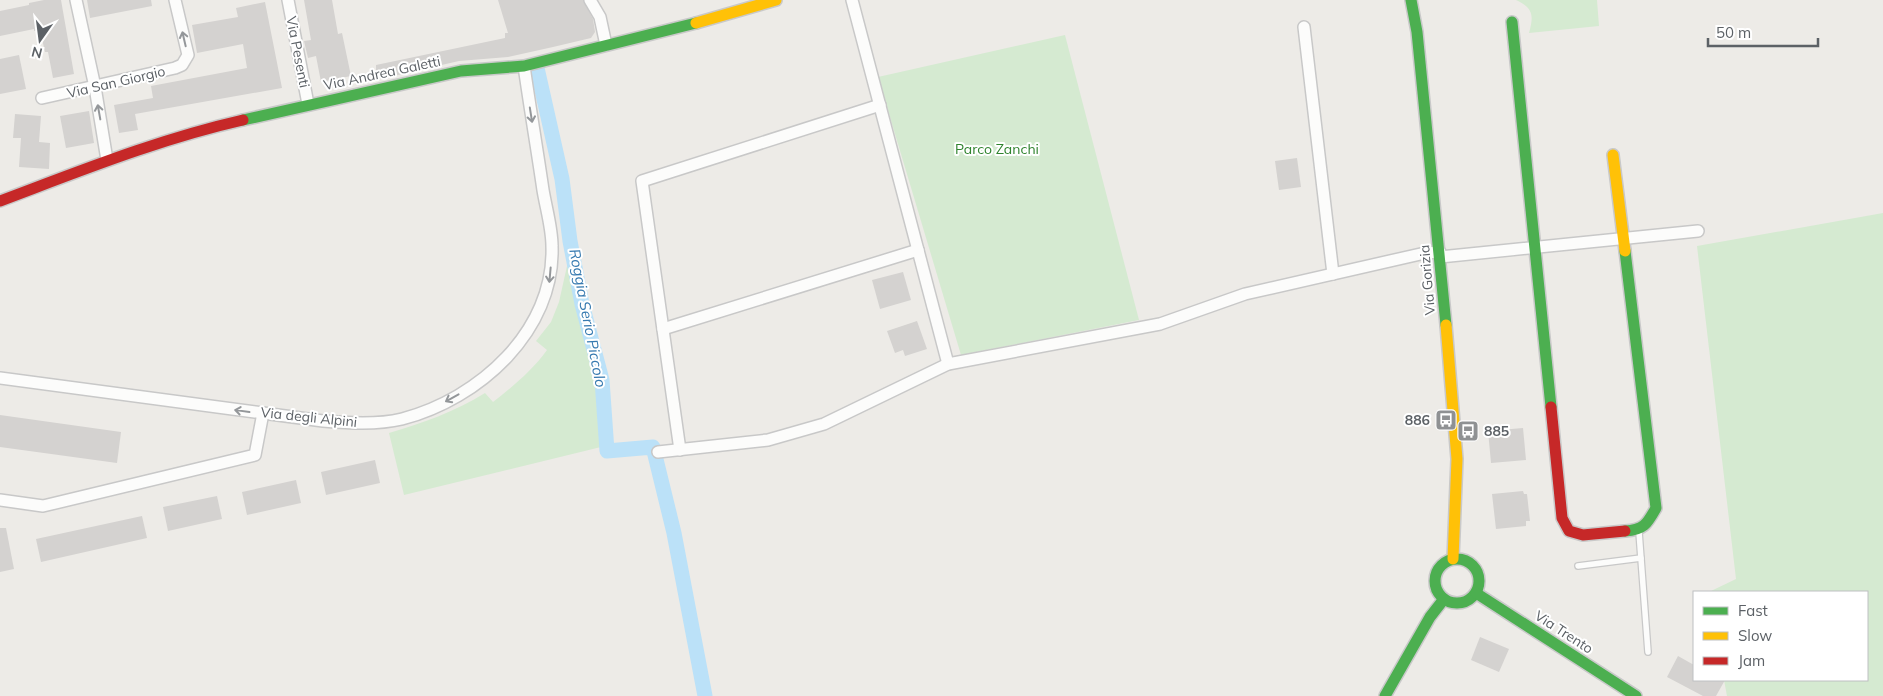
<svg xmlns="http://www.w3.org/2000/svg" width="1883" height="696" font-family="Mulish,sans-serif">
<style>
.green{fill:#d5ead1}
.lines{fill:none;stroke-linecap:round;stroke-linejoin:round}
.canal{stroke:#bbe1f8;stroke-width:15}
.building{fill:#d4d2d0}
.lane-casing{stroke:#c8c8c8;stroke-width:8}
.street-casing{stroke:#c8c8c8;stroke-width:14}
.fast-casing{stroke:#c9c9c9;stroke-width:14}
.slow-casing{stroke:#c9c9c9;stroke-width:14}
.jam-casing{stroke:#c9c9c9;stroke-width:14}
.lane{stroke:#fcfcfb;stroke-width:5.5}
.street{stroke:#fcfcfb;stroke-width:11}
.fast{stroke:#4caf50;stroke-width:11}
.slow{stroke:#ffc107;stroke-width:11}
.jam{stroke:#c62828;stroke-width:11}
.oneway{stroke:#94979a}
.labels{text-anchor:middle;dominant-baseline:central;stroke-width:4;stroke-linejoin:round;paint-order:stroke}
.street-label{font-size:14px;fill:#5c6166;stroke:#fff}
.park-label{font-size:14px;fill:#2f832e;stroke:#fff}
.poi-label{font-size:14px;font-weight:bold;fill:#5c6166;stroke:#fff;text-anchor:end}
.water-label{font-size:15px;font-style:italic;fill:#377ab0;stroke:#fff}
</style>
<rect width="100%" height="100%" fill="#edebe7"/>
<g class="green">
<path d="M1516 0H1597L1599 26 1529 33C1534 15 1533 8 1516 0Z"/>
<path d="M1065 35 1139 320 961 355 878 77Z"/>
<path d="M1883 213V696H1727L1724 680H1867V592H1711V591L1736 579 1697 246Z"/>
<path d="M567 266 572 267 578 306 597 378 601 447 404 495 389 433C422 423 455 412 485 393L493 402C513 386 532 371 547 350L536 341 551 322 559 302Z"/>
</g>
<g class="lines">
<path class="canal" d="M537 68 562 179 570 241 582 304 602 380 607 451 653 447 674 533 705 696"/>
</g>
<g class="building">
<path d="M44 0H61L74 74 53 78 48 52H45L40 30 34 31V29L0 36V11L29 5V3Z"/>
<path d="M87 0H151L152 6 90 18Z"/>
<path d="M304 0H332L338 34 342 33 351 76 321 82 316 56 308 58 304 41 311 40Z"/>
<path d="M498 0H583L593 19 595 32 591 38 553 47 508 57 459 61 376 80V65L505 38V33H508Z"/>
<path d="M265 2 282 88 135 114 138 130 119 133 114 105 153 98 151 86 247 68 243 44 197 53 192 25 238 17 236 8Z"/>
<path d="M19 55 26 89 0 94V59Z"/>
<path d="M89 111 94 143 66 148 60 116Z"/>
<path d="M15 114 41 116 39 142 50 143 49 169 19 167 21 138H13Z"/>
<path d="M1297 158 1301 187 1279 190 1275 161Z"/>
<path d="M903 272 911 300 880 309 872 280Z"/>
<path d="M917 321 927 349 905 356 903 350 895 353 887 331Z"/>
<path d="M0 415 121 432 117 463 0 447Z"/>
<path d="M1523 428 1526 460 1491 463 1488 431Z"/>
<path d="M375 460 380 483 326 495 321 472Z"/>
<path d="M296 480 301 503 247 515 242 492Z"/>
<path d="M1523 491 1524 494H1527L1530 521H1526V526L1496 529 1492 494Z"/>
<path d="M217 496 222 519 168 531 163 507Z"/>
<path d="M142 516 147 538 41 562 36 539Z"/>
<path d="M0 528H6L14 569 0 572Z"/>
<path d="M1480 637 1509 649 1499 672 1471 660Z"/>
<path d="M1678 656 1694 665V680H1725L1716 696H1703L1667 677Z"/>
</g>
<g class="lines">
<g class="lane-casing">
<g id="lane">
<path d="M1639 532 1648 652"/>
<path d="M1578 566 1641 558"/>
</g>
</g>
<g class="street-casing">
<g id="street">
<path d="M76 0 95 87 107 160"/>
<path d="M288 0 308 104"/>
<path d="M590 0 600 17 606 45"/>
<path d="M852 0 948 364"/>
<path d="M1304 27 1333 274"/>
<path d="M42 98 175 68 182 65 188 55 175 0"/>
<path d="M1440 257 1698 231"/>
<path d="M663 329 918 250"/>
<path d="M0 378 323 421C348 423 377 425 402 419 479 399 555 331 552 246 552 228 546 208 543 190 537 149 530 108 524 66"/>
<path d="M680 450 642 181 880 105"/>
<path d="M658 452 768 440 824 424 948 364 1160 324 1245 294 1425 253 1440 252"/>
<path d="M0 500 43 506 255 455 263 413"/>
</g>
</g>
<g class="fast-casing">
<g id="fast">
<path d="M1411 0 1417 32 1446 325"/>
<path d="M1512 22 1551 407"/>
<path d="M243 120 461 71 524 66 696 23"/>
<path d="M1625 251 1656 508C1647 524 1644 530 1625 531"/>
<circle cx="1457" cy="581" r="22"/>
<path d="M1476 593 1636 696"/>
<path d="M1385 696 1430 617 1444 599"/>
</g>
</g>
<g class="slow-casing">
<g id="slow">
<path d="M696 23 776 0"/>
<path d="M1613 155 1625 251"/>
<path d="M1446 325 1457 459 1453 559"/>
</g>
</g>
<g class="jam-casing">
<g id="jam">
<path d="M0 201C80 171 159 139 243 120"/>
<path d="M1551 407 1562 518 1569 531 1583 535 1625 531"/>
</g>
</g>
<use href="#lane" class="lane"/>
<use href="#street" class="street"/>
<use href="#fast" class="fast"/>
<use href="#slow" class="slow"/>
<use href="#jam" class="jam"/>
</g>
<defs><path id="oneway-shaft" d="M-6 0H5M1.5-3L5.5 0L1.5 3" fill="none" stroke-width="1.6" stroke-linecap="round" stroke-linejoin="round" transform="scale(1.25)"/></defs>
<g class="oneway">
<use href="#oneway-shaft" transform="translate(184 39) rotate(-103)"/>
<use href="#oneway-shaft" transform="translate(99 112) rotate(-100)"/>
<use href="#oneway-shaft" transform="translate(531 115) rotate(81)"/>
<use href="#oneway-shaft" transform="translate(550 275) rotate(95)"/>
<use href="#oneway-shaft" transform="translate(452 398) rotate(151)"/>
<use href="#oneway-shaft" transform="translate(242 411) rotate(-172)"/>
</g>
<defs>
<g id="bus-square" transform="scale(1.125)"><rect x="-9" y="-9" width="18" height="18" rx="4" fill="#8f9193" stroke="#fff"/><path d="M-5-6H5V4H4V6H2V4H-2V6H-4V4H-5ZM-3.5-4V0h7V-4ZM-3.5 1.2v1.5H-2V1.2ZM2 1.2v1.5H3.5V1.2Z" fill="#fff"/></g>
</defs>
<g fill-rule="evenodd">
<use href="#bus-square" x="1446" y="420"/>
<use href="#bus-square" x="1468" y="431"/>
</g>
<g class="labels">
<g class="street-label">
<text transform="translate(298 52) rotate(79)">Via Pesenti</text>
<text transform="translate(382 73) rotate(-12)">Via Andrea Galetti</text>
<text transform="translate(116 82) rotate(-13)">Via San Giorgio</text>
<text transform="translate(1427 280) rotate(-95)">Via Gorizia</text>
<text transform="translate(309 417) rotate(6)">Via degli Alpini</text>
<text transform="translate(1564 632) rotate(33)">Via Trento</text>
</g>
<g class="park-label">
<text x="997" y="149">Parco Zanchi</text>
</g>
<g class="poi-label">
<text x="1430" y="420">886</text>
<text x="1484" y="431" text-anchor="start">885</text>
</g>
<g class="water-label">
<text transform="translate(588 318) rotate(79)">Roggia Serio Piccolo</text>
</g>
</g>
<rect x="1693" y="591" width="175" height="90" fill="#ffffff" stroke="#bec0c2"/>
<rect x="1703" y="607" width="25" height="8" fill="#4caf50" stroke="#bec0c2"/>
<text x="1738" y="616" font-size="15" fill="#5c6166">Fast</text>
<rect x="1703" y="632" width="25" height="8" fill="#ffc107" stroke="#bec0c2"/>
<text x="1738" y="641" font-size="15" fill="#5c6166">Slow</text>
<rect x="1703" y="657" width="25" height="8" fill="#c62828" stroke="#bec0c2"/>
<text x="1738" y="666" font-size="15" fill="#5c6166">Jam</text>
<g transform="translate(40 40) rotate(194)" stroke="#ffffff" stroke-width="4" paint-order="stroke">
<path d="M0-4L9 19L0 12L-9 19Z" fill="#5c6166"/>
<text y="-8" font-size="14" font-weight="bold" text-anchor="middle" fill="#5c6166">N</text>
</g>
<path d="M1708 38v8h110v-8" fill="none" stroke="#5c6166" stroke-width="2.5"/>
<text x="1716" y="38" font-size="15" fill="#5c6166" stroke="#ffffff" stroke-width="4" paint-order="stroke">50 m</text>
</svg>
